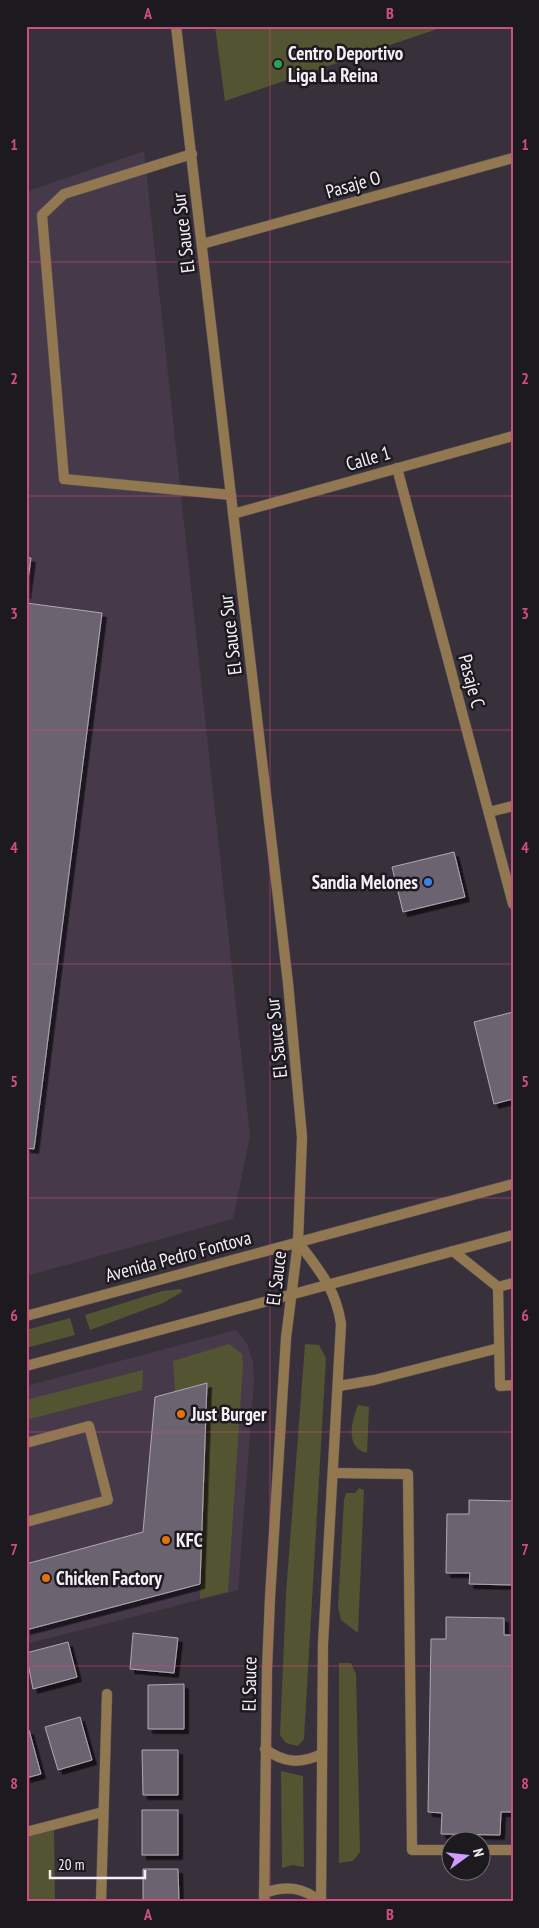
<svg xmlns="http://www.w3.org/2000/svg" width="539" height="1928" font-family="'PT Sans Narrow',sans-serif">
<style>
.commercial{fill:#463a4a}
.green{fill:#535431}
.building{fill:#6c6470;stroke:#b0a7b5;filter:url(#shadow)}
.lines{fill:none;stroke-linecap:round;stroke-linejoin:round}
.service-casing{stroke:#564f59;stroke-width:11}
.minor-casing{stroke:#564f59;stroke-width:11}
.tertiary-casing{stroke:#564f59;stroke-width:11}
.service{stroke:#917851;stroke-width:10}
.minor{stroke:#917851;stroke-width:10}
.tertiary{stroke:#917851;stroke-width:10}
.grid{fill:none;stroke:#ce4e82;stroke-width:1;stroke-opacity:0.55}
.leisure-dot{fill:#2e9e5b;stroke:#1d1a1f;stroke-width:2}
.shop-dot{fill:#3f7fe0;stroke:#1d1a1f;stroke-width:2}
.food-dot{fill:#e8710a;stroke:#1d1a1f;stroke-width:2}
.labels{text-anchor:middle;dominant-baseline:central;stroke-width:5;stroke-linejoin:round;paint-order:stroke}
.poi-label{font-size:19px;font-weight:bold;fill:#f4eff6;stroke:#1d1a1f;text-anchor:start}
.street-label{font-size:19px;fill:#f4eff6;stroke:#1d1a1f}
.neatline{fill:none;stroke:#ce4e82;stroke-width:2}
.grid-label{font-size:16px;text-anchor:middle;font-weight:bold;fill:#ce4e82}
</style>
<defs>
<filter id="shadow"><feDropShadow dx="4.5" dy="4.5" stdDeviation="0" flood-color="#0009"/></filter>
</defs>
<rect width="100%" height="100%" fill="#38303b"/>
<g class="commercial">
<path d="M144 151 250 1136 233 1219 26 1276V192Z"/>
<path d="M236 1330 247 1344 253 1362 254 1381 238 1590 26 1644V1386Z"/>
</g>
<g class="green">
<path d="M215 26H446L225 101Z"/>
<path d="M181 1289 182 1292 163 1303 90 1330 85 1315 162 1291Z"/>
<path d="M70 1318 75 1335 26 1348V1330Z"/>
<path d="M229 1344 242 1354 243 1364 228 1592 200 1599 207 1383 175 1392 173 1361Z"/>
<path d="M305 1344 319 1345 326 1358 304 1739 298 1746 286 1743 280 1735 286 1594Z"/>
<path d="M143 1370 142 1390 26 1420V1400Z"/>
<path d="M358 1405 369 1407 367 1453C344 1448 352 1420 358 1405Z"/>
<path d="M359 1488 364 1490 358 1633 341 1620 338 1607 344 1500 346 1493H355Z"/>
<path d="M339 1663H351L356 1674 360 1852 353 1861 339 1863Z"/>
<path d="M281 1771 303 1776 304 1867 292 1865 282 1868Z"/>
<path d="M54 1829 55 1902H26V1836Z"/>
</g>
<g class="building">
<path d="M26 557 31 558 26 594Z"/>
<path d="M26 603 102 613 34 1149 26 1148Z"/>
<path d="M454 852 465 897 403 912 392 867Z"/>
<path d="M513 1012V1099L494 1104 474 1022Z"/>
<path d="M207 1383 200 1584 26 1630V1564L143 1532 155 1397Z"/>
<path d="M469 1500 513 1501V1585L469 1584 470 1573H446L447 1514H469Z"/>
<path d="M446 1617 504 1618V1635H513L512 1812H501L500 1835 441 1834 442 1813 428 1812 431 1639H446Z"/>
<path d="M133 1633 178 1638 174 1673 130 1669Z"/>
<path d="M68 1642 77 1677 33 1689 26 1653Z"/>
<path d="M184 1684V1729H148V1685Z"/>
<path d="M80 1717 92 1760 58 1770 45 1727Z"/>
<path d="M29 1730 41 1774 26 1778V1731Z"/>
<path d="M142 1750H178V1795H143Z"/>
<rect x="142" y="1810" width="36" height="45"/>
<path d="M143 1869H178L179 1902H143Z"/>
</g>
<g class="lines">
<g class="service-casing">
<g id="service">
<path d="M192 154 64 194 42 215 64 479 231 495"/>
<path d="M453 1251 498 1287 500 1386 513 1385"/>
<path d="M498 1287 513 1283"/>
<path d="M339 1386 374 1380 499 1348"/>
<path d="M26 1443 89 1426 108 1500 26 1522"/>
<path d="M334 1473 408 1474 412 1850H452"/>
<path d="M482 1850H513"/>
</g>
</g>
<g class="minor-casing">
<g id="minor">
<path d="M202 244 513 158"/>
<path d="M397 468 513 904"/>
<path d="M233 514 513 436"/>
<path d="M489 812 513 806"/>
<path d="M26 1832 103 1812"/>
<path d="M101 1902 107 1694"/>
</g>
</g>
<g class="tertiary-casing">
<g id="tertiary">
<path d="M176 26 288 983 302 1137 298 1242 286 1338 270 1598 267 1670 264 1902"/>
<path d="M298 1242C319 1270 336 1289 341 1324L323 1644 321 1902"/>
<path d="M26 1316 513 1184"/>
<path d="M26 1366 513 1235"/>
<path d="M265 1749C284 1763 300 1764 322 1754"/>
<path d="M264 1893C286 1885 303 1887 321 1902"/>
</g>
</g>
<use href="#service" class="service"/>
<use href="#minor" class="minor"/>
<use href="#tertiary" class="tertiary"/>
</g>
<path class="grid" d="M270 26V1902M26 262H513M26 496H513M26 730H513M26 964H513M26 1198H513M26 1432H513M26 1666H513"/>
<circle class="leisure-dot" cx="278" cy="64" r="5"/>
<circle class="shop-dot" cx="428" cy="882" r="5"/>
<g class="food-dot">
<circle cx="181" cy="1414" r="5"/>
<circle cx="166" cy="1540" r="5"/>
<circle cx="46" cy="1578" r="5"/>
</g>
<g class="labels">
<g class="poi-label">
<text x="288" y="53">Centro Deportivo<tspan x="288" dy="22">Liga La Reina</tspan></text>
<text x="418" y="882" text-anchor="end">Sandia Melones</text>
<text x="191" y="1414">Just Burger</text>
<text x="176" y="1540">KFC</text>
<text x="56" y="1578">Chicken Factory</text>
</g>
<g class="street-label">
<text transform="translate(353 184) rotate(-16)">Pasaje O</text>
<text transform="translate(183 233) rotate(-97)">El Sauce Sur</text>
<text transform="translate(368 458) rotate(-16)">Calle 1</text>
<text transform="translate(230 635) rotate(-97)">El Sauce Sur</text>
<text transform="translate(472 681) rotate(75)">Pasaje C</text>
<text transform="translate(276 1038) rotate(-96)">El Sauce Sur</text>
<text transform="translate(178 1256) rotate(-15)">Avenida Pedro Fontova</text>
<text transform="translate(276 1278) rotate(-83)">El Sauce</text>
<text transform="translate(249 1684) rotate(-89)">El Sauce</text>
</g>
</g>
<rect width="539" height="1928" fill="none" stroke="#1d1a1f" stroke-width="55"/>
<g transform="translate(466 1856) rotate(75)"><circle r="24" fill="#1d1a1f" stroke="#736f75"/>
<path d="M0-4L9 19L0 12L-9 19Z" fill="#d09dff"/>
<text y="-8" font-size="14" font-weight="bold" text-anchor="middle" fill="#f4eff6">N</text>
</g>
<path d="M50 1870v8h95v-8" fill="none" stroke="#f4eff6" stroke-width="2.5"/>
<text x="58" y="1870" font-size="15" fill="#f4eff6" stroke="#1d1a1f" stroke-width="4" paint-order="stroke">20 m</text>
<rect x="28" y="28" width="484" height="1872" class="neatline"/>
<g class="grid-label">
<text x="148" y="19">A</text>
<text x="390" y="19">B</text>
<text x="14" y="150">1</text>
<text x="525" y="150">1</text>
<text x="14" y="384">2</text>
<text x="525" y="384">2</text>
<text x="14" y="619">3</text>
<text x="525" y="619">3</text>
<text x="14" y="853">4</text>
<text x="525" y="853">4</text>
<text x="14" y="1087">5</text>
<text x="525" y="1087">5</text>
<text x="14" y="1321">6</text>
<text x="525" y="1321">6</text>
<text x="14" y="1555">7</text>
<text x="525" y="1555">7</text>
<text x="14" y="1789">8</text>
<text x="525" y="1789">8</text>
<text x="148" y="1920">A</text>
<text x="390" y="1920">B</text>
</g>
</svg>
